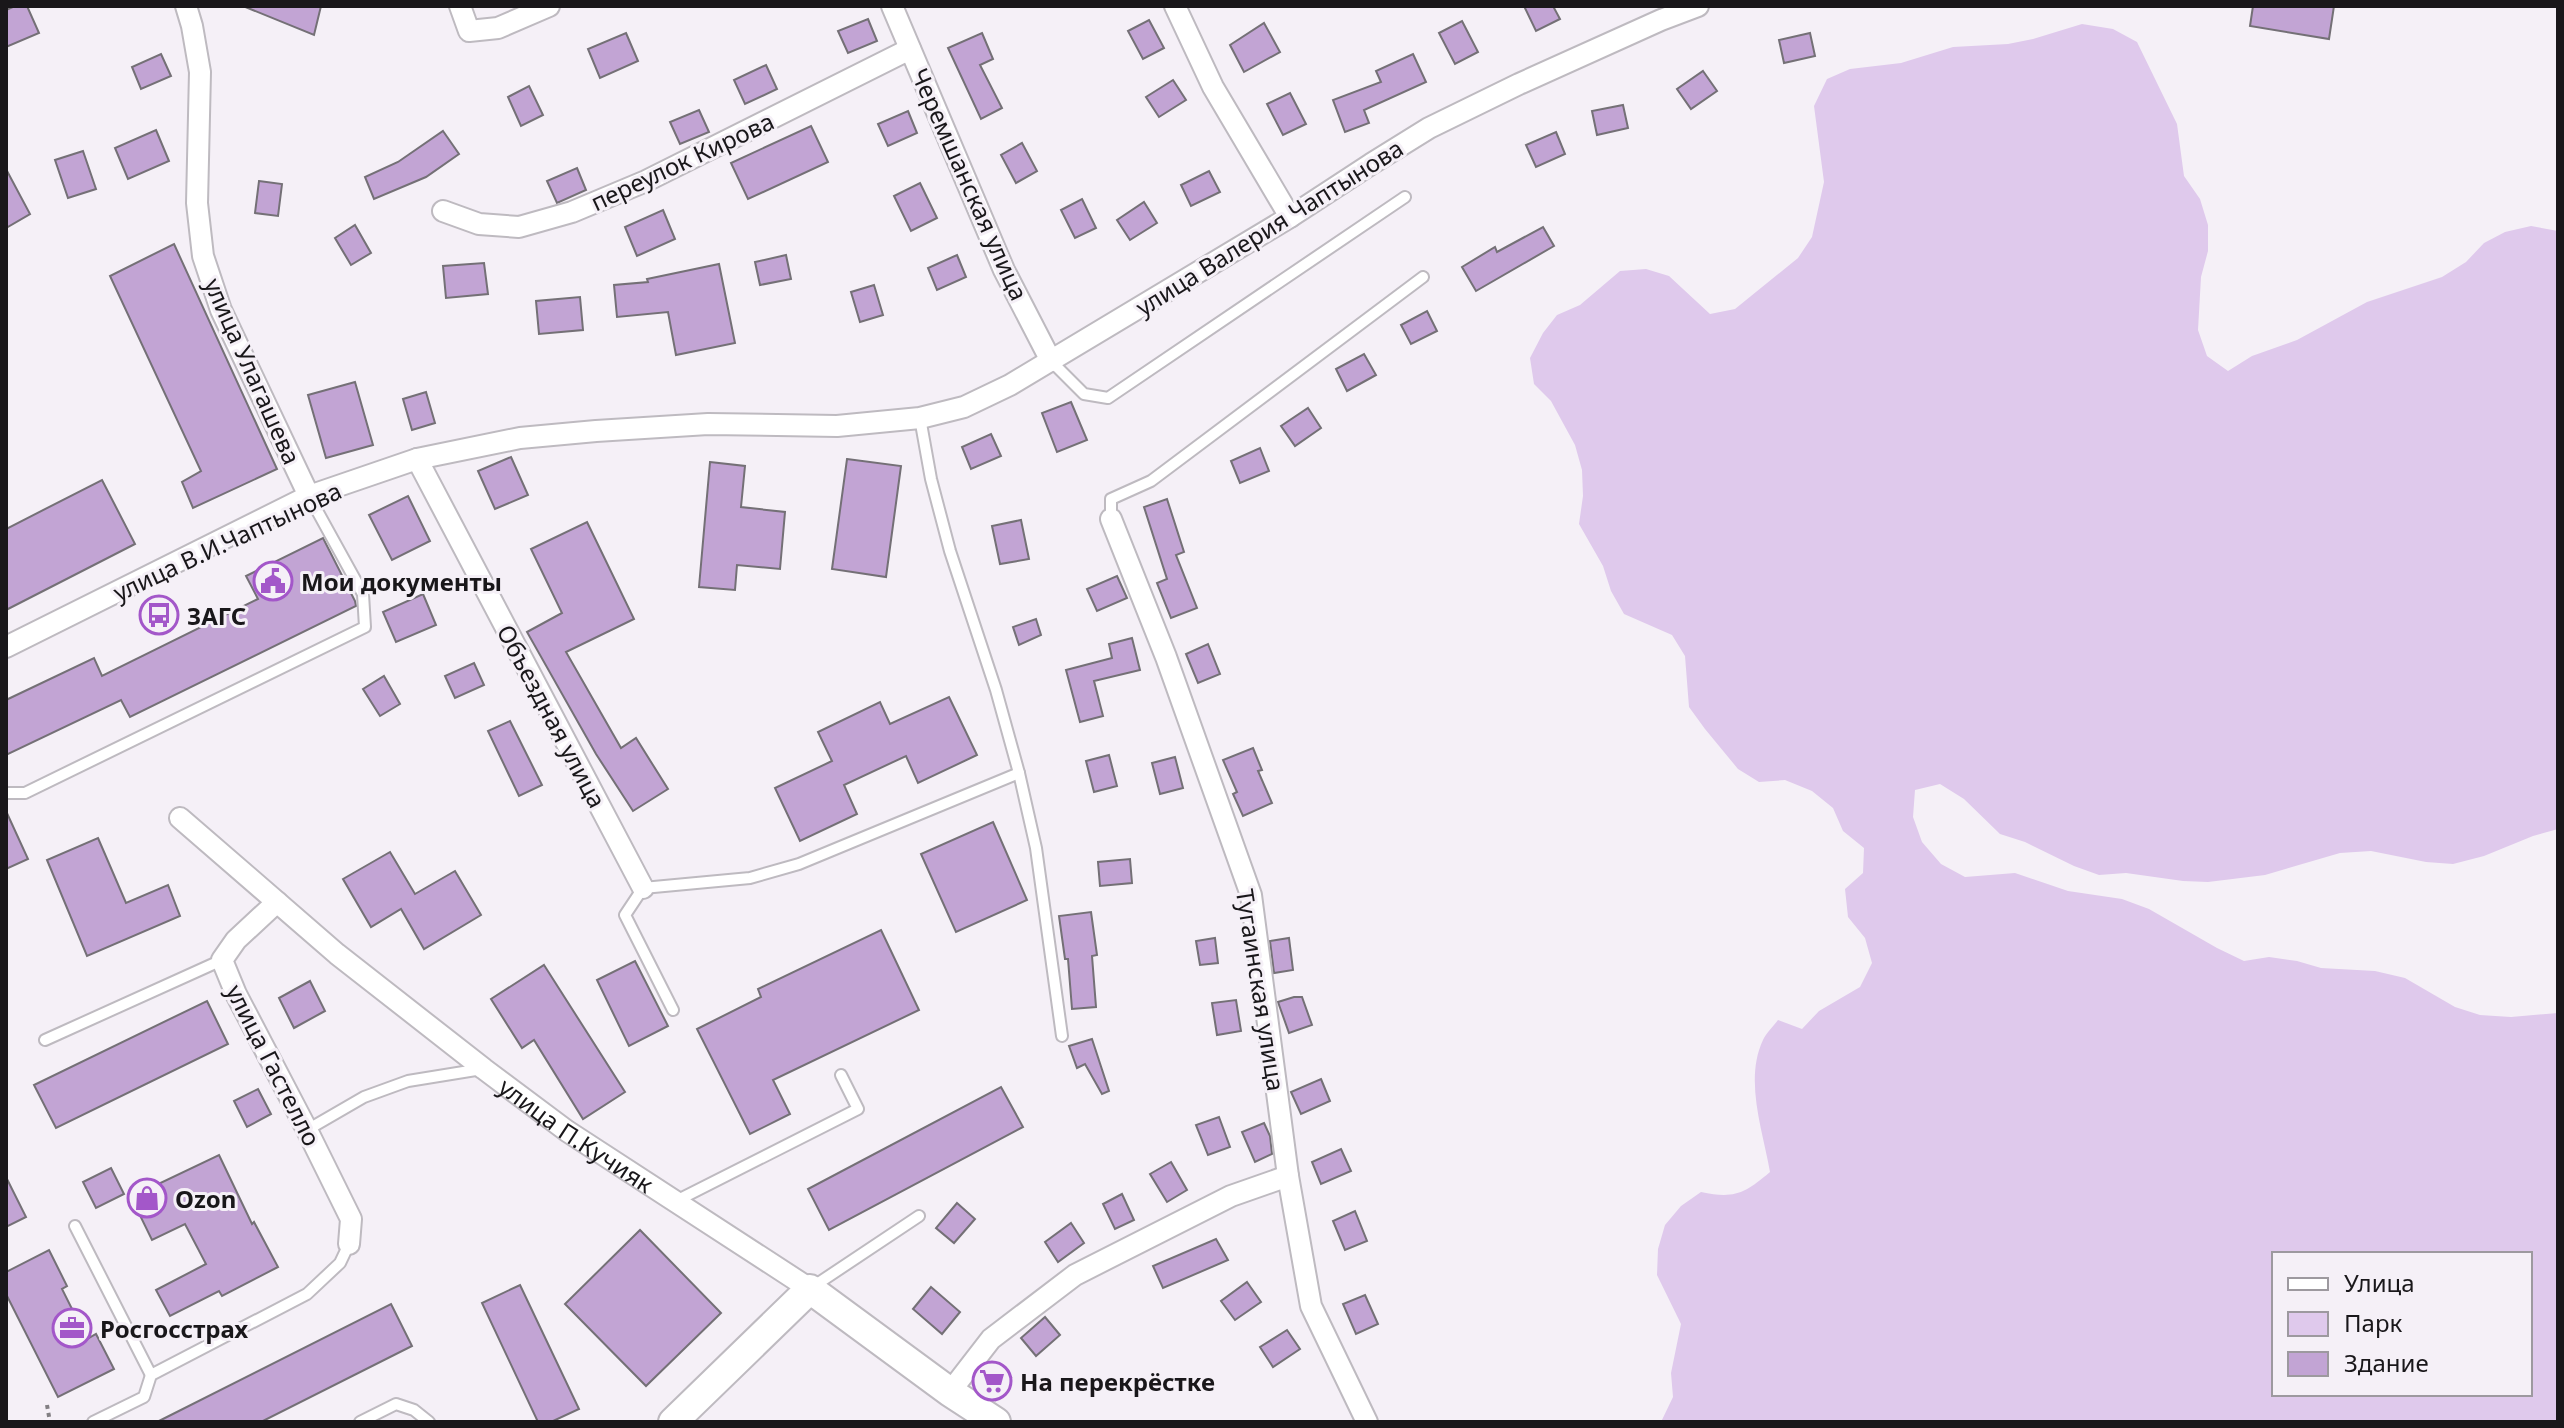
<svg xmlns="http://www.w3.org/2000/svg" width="2564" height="1428" font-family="'Noto Sans',sans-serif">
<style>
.green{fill:#dfc9ec;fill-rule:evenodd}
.building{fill:#c2a4d4;stroke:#747076;stroke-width:2}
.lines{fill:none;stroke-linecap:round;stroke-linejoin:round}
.lane-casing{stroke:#bebac0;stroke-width:14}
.street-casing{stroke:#bebac0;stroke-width:24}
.secondary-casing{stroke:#bebac0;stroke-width:32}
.path{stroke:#827f83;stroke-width:4;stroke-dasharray:4 4;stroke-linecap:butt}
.lane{stroke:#fff;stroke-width:10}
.street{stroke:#fff;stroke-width:20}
.secondary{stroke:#fff;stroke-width:28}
.labels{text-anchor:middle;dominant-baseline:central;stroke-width:6;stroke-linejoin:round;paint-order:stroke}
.street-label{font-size:24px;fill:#19171a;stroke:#f5f0f7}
.poi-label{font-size:24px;font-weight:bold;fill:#19171a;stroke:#f5f0f7;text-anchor:start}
</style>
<rect width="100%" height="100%" fill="#f5f0f7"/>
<path class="green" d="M2082 24 2113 29 2137 42 2177 124 2184 176 2200 199 2208 225V251L2201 277 2198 330 2207 356 2228 371 2252 356 2297 340 2367 302 2442 277 2466 262 2484 243 2505 232 2531 226 2558 231V829L2533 836 2484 856 2453 864 2426 862 2371 851 2340 853 2265 875 2208 882 2183 881 2126 873 2099 875 2074 866 2025 842 2000 834 1964 799 1940 784 1915 790 1913 817 1922 842 1941 864 1965 877 2015 873 2068 891 2122 899 2149 909 2217 948 2244 961 2269 957 2297 961 2321 968 2375 971 2405 978 2455 1007 2480 1015 2511 1017 2558 1013V1422H1661L1673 1397 1671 1373 1681 1324 1657 1275 1658 1249 1665 1225 1681 1206 1701 1192C1734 1199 1744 1194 1770 1172 1763 1131 1744 1080 1763 1040 1766 1033 1773 1027 1778 1020L1802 1029 1819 1011 1860 987 1872 963 1865 938 1848 917 1845 889 1863 873 1864 848 1843 831 1833 808 1812 791 1785 780 1759 782 1738 769 1705 729 1689 707 1685 656 1672 635 1624 614 1611 591 1603 566 1579 524 1583 496 1582 470 1575 445 1551 401 1534 384 1530 358 1543 333 1557 315 1580 305 1620 271 1646 269 1669 276 1710 314 1735 309 1798 258 1812 237 1824 182 1814 106 1827 79 1850 69 1901 63 1953 47 2008 44 2033 39ZM2274 1254H2530V1394H2274Z"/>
<g class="building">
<path d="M15 6H27L39 33 6 47V10Z"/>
<path d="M243 6H321L314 35Z"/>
<path d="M1524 6H1553L1560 19 1536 31Z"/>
<path d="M2253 6H2334L2329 39 2250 26Z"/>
<path d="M868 19 877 41 848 53 838 31Z"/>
<path d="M1149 20 1164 48 1143 59 1128 31Z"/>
<path d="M1462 21 1478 52 1455 64 1439 33Z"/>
<path d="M1264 23 1280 52 1244 72 1230 45Z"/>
<path d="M626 33 638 61 600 78 588 49Z"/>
<path d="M982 33 993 59 980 65 1002 108 981 119 948 48Z"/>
<path d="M1810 33 1815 56 1784 63 1779 40Z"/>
<path d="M161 54 171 76 141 89 132 67Z"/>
<path d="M1413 54 1426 82 1364 110 1369 123 1345 132 1333 100 1381 82 1376 71Z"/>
<path d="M766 65 777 89 745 104 734 80Z"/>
<path d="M1703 71 1717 91 1691 109 1677 89Z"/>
<path d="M1173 80 1186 100 1159 117 1146 97Z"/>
<path d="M529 86 543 115 521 126 508 97Z"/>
<path d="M1290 93 1306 124 1283 135 1267 104Z"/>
<path d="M1623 105 1628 128 1597 135 1592 111Z"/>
<path d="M699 110 709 132 680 144 670 122Z"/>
<path d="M908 111 917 133 888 146 878 124Z"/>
<path d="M811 126 828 162 748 199 731 163Z"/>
<path d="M156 130 169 161 128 179 115 148Z"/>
<path d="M443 131 459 154 426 177 374 199 365 177 398 162Z"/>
<path d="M1556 132 1565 154 1536 167 1526 145Z"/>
<path d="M1022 143 1037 171 1016 183 1001 155Z"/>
<path d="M83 151 96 189 68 198 55 160Z"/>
<path d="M577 168 586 190 557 203 547 181Z"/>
<path d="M6 169 30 214 6 228Z"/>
<path d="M1209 171 1220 192 1191 206 1181 185Z"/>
<path d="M259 181 282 184 278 216 255 213Z"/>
<path d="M920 183 937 218 911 231 894 196Z"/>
<path d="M1082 199 1096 228 1075 238 1061 210Z"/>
<path d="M1144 202 1157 223 1130 240 1117 220Z"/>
<path d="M663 210 675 239 637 256 625 227Z"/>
<path d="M355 225 371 253 351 265 335 238Z"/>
<path d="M1543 227 1554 246 1476 291 1462 267 1495 247 1497 252Z"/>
<path d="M174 244 277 469 193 508 182 482 201 471 110 276Z"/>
<path d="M786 255 791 279 760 285 755 262Z"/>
<path d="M957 255 966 277 937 290 928 268Z"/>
<path d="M484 263 488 294 446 298 443 266Z"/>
<path d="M719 264 735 343 676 355 668 312 617 317 614 285 648 282 647 279Z"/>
<path d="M874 285 883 315 860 322 851 292Z"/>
<path d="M580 297 583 330 539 334 536 301Z"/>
<path d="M1427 311 1437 331 1411 344 1401 325Z"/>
<path d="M1364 354 1376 375 1347 391 1336 369Z"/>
<path d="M355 382 373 445 326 458 308 395Z"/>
<path d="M426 392 435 423 412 430 403 399Z"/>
<path d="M1071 402 1087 440 1057 452 1042 413Z"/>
<path d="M1308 408 1321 428 1295 446 1281 426Z"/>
<path d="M991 434 1001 456 971 469 962 447Z"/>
<path d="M1260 448 1269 471 1240 483 1231 461Z"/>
<path d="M511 457 528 495 495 509 478 471Z"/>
<path d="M847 459 901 466 886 577 832 569Z"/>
<path d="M710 462 745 466 741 507 785 512 780 569 737 565 735 590 699 587Z"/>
<path d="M102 480 135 544 6 610V529Z"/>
<path d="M408 496 430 541 392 560 369 515Z"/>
<path d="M1167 499 1184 552 1176 555 1197 608 1171 618 1157 583 1167 579 1144 507Z"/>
<path d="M1021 520 1029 559 1000 564 992 526Z"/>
<path d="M587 522 634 619 566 652 621 748 636 738 668 789 633 811 596 754 527 632 562 613 531 549Z"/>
<path d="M323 538 355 601 356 606 130 717 121 700 6 755V700L94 658 102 676 258 599 246 576Z"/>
<path d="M1117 576 1127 598 1097 611 1087 589Z"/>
<path d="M423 594 436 625 396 642 383 612Z"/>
<path d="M1036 619 1041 635 1019 645 1013 627Z"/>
<path d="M1132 638 1140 670 1094 681 1103 716 1080 722 1066 670 1112 658 1109 644Z"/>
<path d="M1208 644 1220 674 1198 683 1186 654Z"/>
<path d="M474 663 484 685 455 698 445 676Z"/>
<path d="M384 676 400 704 380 716 363 689Z"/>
<path d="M949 697 977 755 918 783 906 756 844 785 857 814 800 841 775 788 832 761 818 732 880 702 890 724Z"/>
<path d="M510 721 542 785 519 796 488 731Z"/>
<path d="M1253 748 1262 770 1258 771 1272 803 1243 816 1233 794 1237 792 1223 760Z"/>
<path d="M1109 755 1117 786 1094 792 1086 761Z"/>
<path d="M1175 757 1183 788 1160 794 1152 763Z"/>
<path d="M6 811 28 859 6 869Z"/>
<path d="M993 822 1027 900 956 932 921 854Z"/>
<path d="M98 838 126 903 168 885 180 916 87 956 47 860Z"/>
<path d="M390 852 415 894 455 871 481 915 424 949 401 909 371 927 343 879Z"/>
<path d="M1130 859 1132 883 1100 886 1098 862Z"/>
<path d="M1091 912 1097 955 1092 956 1096 1007 1072 1009 1068 959H1065L1059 916Z"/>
<path d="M881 930 919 1010 773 1080 790 1114 750 1134 697 1029 761 997 758 989Z"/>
<path d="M1215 938 1218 963 1200 965 1196 941Z"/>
<path d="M1289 938 1293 970 1274 973 1270 941Z"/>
<path d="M635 961 668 1026 629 1046 597 980Z"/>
<path d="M544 965 625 1092 583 1119 534 1040 522 1048 491 999Z"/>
<path d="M310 981 325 1011 294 1028 279 998Z"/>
<path d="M1294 997H1302L1312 1025 1289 1033 1278 1002Z"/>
<path d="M1236 1000 1241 1031 1217 1035 1212 1003Z"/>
<path d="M207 1001 228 1044 56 1128 34 1085Z"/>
<path d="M1092 1039 1109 1091 1102 1094 1085 1064 1077 1068 1069 1046Z"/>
<path d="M1321 1079 1330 1101 1301 1114 1291 1092Z"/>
<path d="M1001 1087 1023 1127 829 1230 808 1189Z"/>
<path d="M258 1089 271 1114 247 1127 234 1101Z"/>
<path d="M1219 1117 1230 1147 1208 1155 1196 1125Z"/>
<path d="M1264 1123 1270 1136 1272 1154 1255 1162 1242 1132Z"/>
<path d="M1341 1149 1351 1171 1321 1184 1312 1162Z"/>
<path d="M219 1155 252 1224 254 1222 278 1267 222 1296 219 1291 170 1316 156 1290 206 1264 185 1224 152 1240 131 1197Z"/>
<path d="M1171 1162 1187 1190 1167 1202 1150 1174Z"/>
<path d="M111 1168 124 1194 96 1208 83 1182Z"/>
<path d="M6 1177 26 1217 6 1227Z"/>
<path d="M1122 1194 1134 1220 1115 1229 1103 1204Z"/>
<path d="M957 1203 975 1219 954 1243 936 1228Z"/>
<path d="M1355 1211 1367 1241 1345 1250 1333 1221Z"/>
<path d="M1071 1223 1084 1243 1058 1262 1045 1242Z"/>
<path d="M640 1230 721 1313 646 1386 565 1304Z"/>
<path d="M1216 1239 1228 1260 1163 1288 1153 1266Z"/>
<path d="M49 1250 67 1286 62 1289 87 1339 96 1334 114 1369 58 1397 6 1294V1272Z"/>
<path d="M1247 1282 1261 1302 1235 1320 1221 1301Z"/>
<path d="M520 1285 579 1409 551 1422H538L482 1303Z"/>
<path d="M931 1287 960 1312 942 1334 913 1309Z"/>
<path d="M1365 1295 1378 1324 1356 1334 1343 1304Z"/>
<path d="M391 1304 412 1346 261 1422H157Z"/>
<path d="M1045 1317 1060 1335 1036 1356 1021 1338Z"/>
<path d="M1287 1330 1300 1349 1273 1367 1260 1347Z"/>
<path d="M989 1362 1011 1378 995 1400 973 1384Z"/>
</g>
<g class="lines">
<g class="lane-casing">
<g id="lane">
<path d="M1051 361 1084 394 1108 398 1405 197"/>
<path d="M920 418 931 479 950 551 996 690 1019 773 1036 848 1062 1036"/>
<path d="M1111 519V499L1151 481 1423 277"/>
<path d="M6 793H25L365 627 363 594 309 496"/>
<path d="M673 1010 625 915 643 888 750 878 799 864 1019 773"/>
<path d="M45 1040 222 960"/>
<path d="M307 1130 364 1097 408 1081 482 1069"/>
<path d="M676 1201 858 1109 841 1075"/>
<path d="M75 1226 151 1375"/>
<path d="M811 1288 919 1216"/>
<path d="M93 1422 144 1397 151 1375 307 1294 340 1263 349 1244"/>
<path d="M360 1422 396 1404 414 1410 429 1422"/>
</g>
</g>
<g class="street-casing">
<g id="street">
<path d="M186 6 192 26 200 72 197 203 203 256 221 310 309 496"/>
<path d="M460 6 469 31 498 28 549 6"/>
<path d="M892 6 1004 270 1051 361"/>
<path d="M1175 6 1213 87 1290 217"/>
<path d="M443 211 479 224 519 227 572 212 646 181 910 49"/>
<path d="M417 459 643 888"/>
<path d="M1111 519 1166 657 1251 895 1288 1176 1311 1306 1367 1422"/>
<path d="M6 647 309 496 417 459 520 438 596 431 708 424 837 426 920 418 964 407 1010 385 1290 217 1371 164 1429 128 1519 84 1661 20 1698 6"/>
<path id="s1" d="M180 818 337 954 484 1069 567 1131 810 1289"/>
<path d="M277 902 236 940 222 960 236 994 307 1130 351 1219 349 1244"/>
<path d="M950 1392 991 1339 1075 1275 1231 1196 1288 1176"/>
</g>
</g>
<g class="secondary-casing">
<path id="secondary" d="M673 1422 810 1289 950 1392 996 1422"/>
</g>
<path class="path" d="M47 1405 50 1422"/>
<use href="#lane" class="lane"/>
<use href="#street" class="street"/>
<use href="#secondary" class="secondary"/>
</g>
<defs>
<g id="civic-ring" transform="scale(2)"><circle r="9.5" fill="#f5f0f7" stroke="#a357c9" stroke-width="1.5"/><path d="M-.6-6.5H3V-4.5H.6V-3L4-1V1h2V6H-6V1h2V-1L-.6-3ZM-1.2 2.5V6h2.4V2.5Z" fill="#a357c9"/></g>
<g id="bus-ring" transform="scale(2)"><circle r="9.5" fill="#f5f0f7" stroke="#a357c9" stroke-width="1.5"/><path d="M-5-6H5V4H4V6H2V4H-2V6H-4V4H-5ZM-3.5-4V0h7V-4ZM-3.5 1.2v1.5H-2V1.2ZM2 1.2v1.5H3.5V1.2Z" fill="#a357c9"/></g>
<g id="shop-ring" transform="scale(2)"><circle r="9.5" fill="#f5f0f7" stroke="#a357c9" stroke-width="1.5"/><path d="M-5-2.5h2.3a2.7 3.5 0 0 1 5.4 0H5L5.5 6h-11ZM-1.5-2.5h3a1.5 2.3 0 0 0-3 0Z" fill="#a357c9"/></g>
<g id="office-ring" transform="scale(2)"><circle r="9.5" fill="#f5f0f7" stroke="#a357c9" stroke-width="1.5"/><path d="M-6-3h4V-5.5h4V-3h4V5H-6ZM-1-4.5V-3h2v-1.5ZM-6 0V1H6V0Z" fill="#a357c9"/></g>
<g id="supermarket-ring" transform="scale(2)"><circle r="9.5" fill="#f5f0f7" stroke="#a357c9" stroke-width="1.5"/><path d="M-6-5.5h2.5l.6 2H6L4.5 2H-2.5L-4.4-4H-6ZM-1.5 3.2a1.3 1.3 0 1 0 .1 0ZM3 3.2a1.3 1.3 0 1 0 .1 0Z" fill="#a357c9"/></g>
</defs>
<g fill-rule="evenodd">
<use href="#civic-ring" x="273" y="581"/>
<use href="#bus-ring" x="159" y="615"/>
<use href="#shop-ring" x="147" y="1198"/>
<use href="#office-ring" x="72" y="1328"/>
<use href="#supermarket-ring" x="992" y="1381"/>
</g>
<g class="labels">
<g class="street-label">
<text transform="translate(682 161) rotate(-25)">переулок Кирова</text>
<text transform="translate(970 184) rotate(66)">Черемшанская улица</text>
<text transform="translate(1269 227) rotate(-32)">улица Валерия Чаптынова</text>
<text transform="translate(253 371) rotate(66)">улица Улагашева</text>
<text transform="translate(227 541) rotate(-25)">улица В.И.Чаптынова</text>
<text transform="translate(552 716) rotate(62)">Объездная улица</text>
<text transform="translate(1261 990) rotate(81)">Тугаинская улица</text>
<text transform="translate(274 1065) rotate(63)">улица Гастелло</text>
<text stroke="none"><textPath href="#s1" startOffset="508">улица П.Кучияк</textPath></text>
</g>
<g class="poi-label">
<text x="301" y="581">Мои документы</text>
<text x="187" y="615">ЗАГС</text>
<text x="175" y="1198">Ozon</text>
<text x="100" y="1328">Росгосстрах</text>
<text x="1020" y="1381">На перекрёстке</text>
</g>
</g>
<rect width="2564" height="1428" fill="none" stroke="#19171a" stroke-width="16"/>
<rect x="2272" y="1252" width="260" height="144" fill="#f5f0f7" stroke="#9d999f" stroke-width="2"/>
<rect x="2288" y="1278" width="40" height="12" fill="#ffffff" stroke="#9d999f" stroke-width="2"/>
<text x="2344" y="1292" font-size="24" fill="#19171a">Улица</text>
<rect x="2288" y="1312" width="40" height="24" fill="#dfc9ec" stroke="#9d999f" stroke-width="2"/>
<text x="2344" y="1332" font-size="24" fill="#19171a">Парк</text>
<rect x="2288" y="1352" width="40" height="24" fill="#c2a4d4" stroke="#9d999f" stroke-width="2"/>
<text x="2344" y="1372" font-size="24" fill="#19171a">Здание</text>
</svg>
